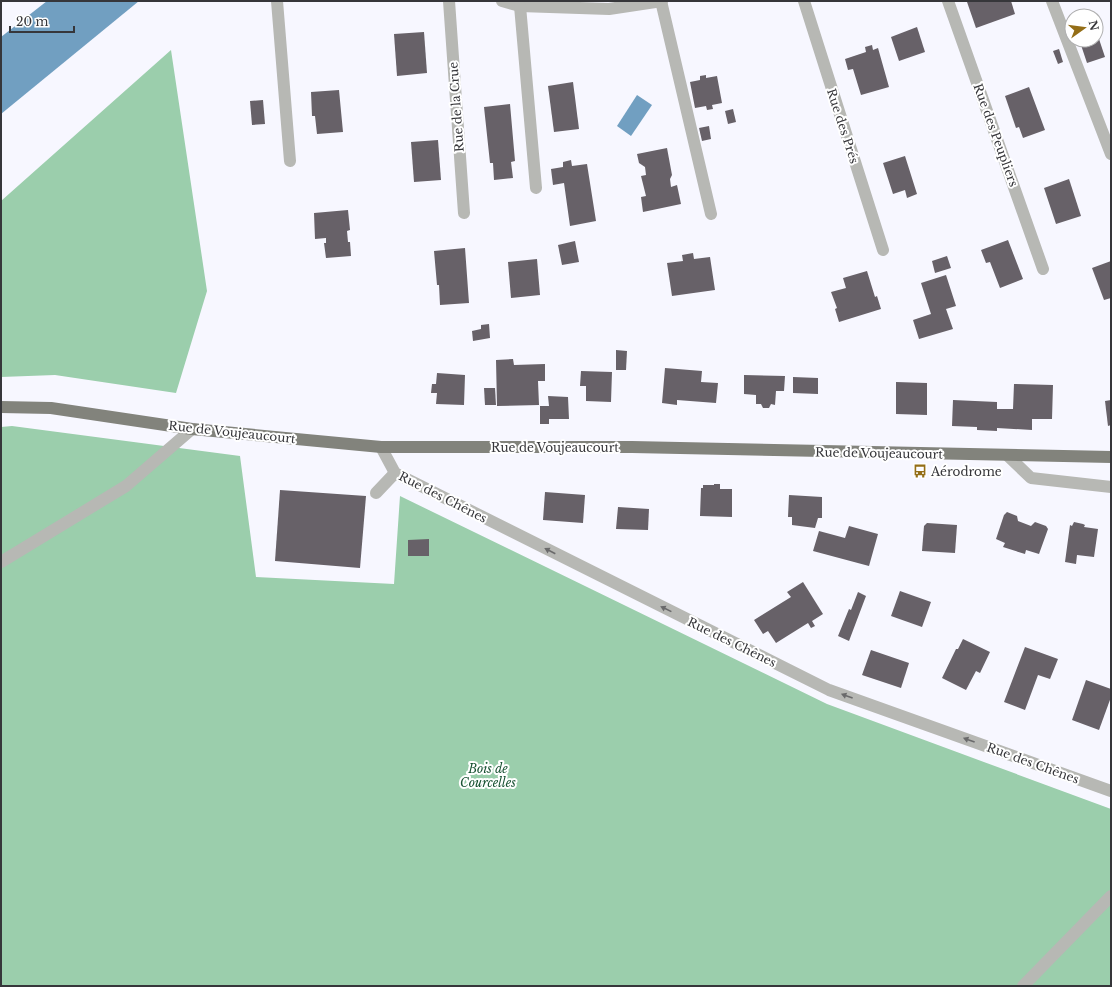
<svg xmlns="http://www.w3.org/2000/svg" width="1112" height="987" font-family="'Libre Baskerville',serif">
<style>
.forest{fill:#9bceac}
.water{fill:#719fc1}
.building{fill:#676168}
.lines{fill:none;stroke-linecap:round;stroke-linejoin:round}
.minor{stroke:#b7b8b4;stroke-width:12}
.major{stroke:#82837c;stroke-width:12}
.oneway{fill:#6a6a6b}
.labels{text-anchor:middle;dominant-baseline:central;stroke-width:4;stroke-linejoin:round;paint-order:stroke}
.street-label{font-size:12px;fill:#36363a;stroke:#fff}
.poi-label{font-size:12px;fill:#36363a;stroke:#fff;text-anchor:start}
.park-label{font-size:12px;font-style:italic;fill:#175131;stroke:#fff}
</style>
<rect width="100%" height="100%" fill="#f7f7ff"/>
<g class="forest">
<path d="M171 50 207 291 176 393 55 375 1 377V201Z"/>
<path d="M12 426 240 456 256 577 394 584 400 496 827 704 1111 809V986H1V427Z"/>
</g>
<g class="water">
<path d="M47 1H139L1 114V37Z"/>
<path d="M637 95 652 105 631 136 617 126Z"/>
</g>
<g class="building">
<path d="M970 1H1011L1015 14 976 28 967 2Z"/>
<path d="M917 27 925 52 899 61 891 37Z"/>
<path d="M424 32 427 73 397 76 394 34Z"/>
<path d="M1099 39 1105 57 1087 63 1081 45Z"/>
<path d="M872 45 873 50 878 48 889 87 861 95 853 69 848 70 845 59 866 52 865 47Z"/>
<path d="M1059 49 1063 62 1058 64 1053 51Z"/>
<path d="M706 75V78L717 76 722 103 712 105 713 109 707 110 706 106 695 108 690 82 700 80V76Z"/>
<path d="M573 82 579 129 554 132 548 86Z"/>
<path d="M1029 87 1045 130 1023 138 1019 127 1016 128 1005 96Z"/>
<path d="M339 90 343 132 317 134 315 116H312L311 92Z"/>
<path d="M263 100 265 124 252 125 250 101Z"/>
<path d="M510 104 515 161 511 162 513 178 494 180 493 163H490L484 107Z"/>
<path d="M733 109 736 122 728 124 725 111Z"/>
<path d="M709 126 711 139 702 141 699 128Z"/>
<path d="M438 140 441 180 414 182 411 142Z"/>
<path d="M667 148 672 175 670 179 671 187 677 185 681 204 643 212 641 197 646 196 641 176 646 175 645 167 639 163 637 154Z"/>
<path d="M905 156 917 194 907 198 905 190 893 194 883 163Z"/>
<path d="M571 160 572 166 587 164 596 221 570 226 564 183 553 185 551 169 563 167V162Z"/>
<path d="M1069 179 1081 216 1056 224 1044 188Z"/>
<path d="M348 210 350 230 347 231 348 242H350L351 256 326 258 324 243H326V238L315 239 314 213Z"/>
<path d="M1008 240 1023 279 1000 288 990 262 986 263 981 250Z"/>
<path d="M575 241 579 262 562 265 558 245Z"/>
<path d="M465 248 469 303 440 305 439 285H437L434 251Z"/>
<path d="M693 253 694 259 710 257 715 290 672 296 667 263 683 261 682 255Z"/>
<path d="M947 256 951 268 935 273 932 261Z"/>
<path d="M537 259 540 295 511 298 508 262Z"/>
<path d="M1111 261V298L1104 300 1092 268Z"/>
<path d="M867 271 875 297 877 296 881 309 839 322 835 309 837 308 831 292 846 288 843 278Z"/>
<path d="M946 275 956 306 946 309 953 329 919 339 913 320 931 314 921 283Z"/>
<path d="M489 324 490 338 473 341 472 331 481 329V325Z"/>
<path d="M616 350 627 351 626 370H616Z"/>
<path d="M513 359 514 365 545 364V381H538L539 405 497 406 496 360Z"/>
<path d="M665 368 702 371 701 382 718 383 716 403 677 400V405L662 403Z"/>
<path d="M581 371 612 372 611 402 586 401V386H580Z"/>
<path d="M437 373 465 375 464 405 436 404 437 393H431L432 384H436Z"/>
<path d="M744 375 785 376 784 391H776L775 405 771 404 769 408H763L761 404H756V395L744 394Z"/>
<path d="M793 377 818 378V394L793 393Z"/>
<path d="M896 382 927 383V415L896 414Z"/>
<path d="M1014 384 1053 385 1052 419H1032V430L997 428V431L977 430V427L952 426 953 400 997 402V409H1013Z"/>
<path d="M484 388H495L496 405H485Z"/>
<path d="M548 396 568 397 569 419H549V424H540V406H549Z"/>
<path d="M1111 400V425L1108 426 1105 401Z"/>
<path d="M714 484H720V489H732V517L700 516 701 488H703V485H714Z"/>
<path d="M280 490 366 496 360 568 275 561Z"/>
<path d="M545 492 585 495 583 523 543 520Z"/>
<path d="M789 495 822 497V518H818L815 528 792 525V517H788Z"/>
<path d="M618 507 649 509 648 530 616 529Z"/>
<path d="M1007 512 1017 516 1018 521 1031 526 1035 522 1046 526 1048 529 1039 554 1026 550 1025 554 1003 547 1005 543 996 539 1004 515Z"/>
<path d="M1074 522 1083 524 1085 525 1084 527 1098 529 1094 557 1077 555 1076 564 1065 562 1070 525 1072 526Z"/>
<path d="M927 523 957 525 955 553 922 551 924 526Z"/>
<path d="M849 526 878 534 869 566 813 551 819 531 845 538Z"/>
<path d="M429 539V556H408V540Z"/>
<path d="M803 582 823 614 812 621 815 626 811 628 808 623 776 643 768 631 763 634 754 620 791 597 787 592Z"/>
<path d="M900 591 931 602 922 627 891 616Z"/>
<path d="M858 592 866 596 849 641 838 636 849 609 851 610Z"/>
<path d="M963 639 990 652 980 673 976 671 966 690 942 678 956 649H958Z"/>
<path d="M1025 647 1058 659 1050 679 1038 675 1025 710 1004 702Z"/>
<path d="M871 650 909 663 901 688 862 675Z"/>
<path d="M1086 680 1111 689V697L1099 730 1072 720Z"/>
</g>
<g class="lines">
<g class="minor">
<path d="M277 1 290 161"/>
<path d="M449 1 464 213"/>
<path d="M502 1 520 6 609 9 662 1"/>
<path d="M661 1 711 214"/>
<path d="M804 1 883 250"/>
<path d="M948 1 1043 269"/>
<path d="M1052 1 1111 154"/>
<path d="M520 6 536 188"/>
<path d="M381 447 395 473 829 690 1111 791"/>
<path d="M1008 456 1031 478 1111 487"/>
<path d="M376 493 395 473"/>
<path d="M1 562 126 486 192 429"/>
<path d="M1023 986 1111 896"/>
</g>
<path class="major" d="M1 407 51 408 192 429 381 447H632L1111 457"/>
</g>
<defs><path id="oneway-solid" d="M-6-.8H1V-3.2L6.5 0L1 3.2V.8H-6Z"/></defs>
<g class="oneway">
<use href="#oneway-solid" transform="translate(550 551) rotate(-153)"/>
<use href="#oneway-solid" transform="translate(666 609) rotate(-154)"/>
<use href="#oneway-solid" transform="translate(847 696) rotate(-160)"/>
<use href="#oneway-solid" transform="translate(969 740) rotate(-160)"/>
</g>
<defs>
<g id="bus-bare" transform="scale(1.08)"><path d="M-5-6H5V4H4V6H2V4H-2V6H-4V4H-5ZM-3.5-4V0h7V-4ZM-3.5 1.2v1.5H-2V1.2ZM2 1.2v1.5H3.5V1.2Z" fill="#946e17" stroke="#fff" stroke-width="2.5" paint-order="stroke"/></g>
</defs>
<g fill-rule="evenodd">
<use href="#bus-bare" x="920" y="471"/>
</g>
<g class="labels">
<g class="street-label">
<text transform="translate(456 107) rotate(-94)">Rue de la Crue</text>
<text transform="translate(843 126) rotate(72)">Rue des Prés</text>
<text transform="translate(996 135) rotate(70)">Rue des Peupliers</text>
<text transform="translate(232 432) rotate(6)">Rue de Voujeaucourt</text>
<text x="555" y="447">Rue de Voujeaucourt</text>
<text transform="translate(879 453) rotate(1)">Rue de Voujeaucourt</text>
<text transform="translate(443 497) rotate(27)">Rue des Chênes</text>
<text transform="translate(732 642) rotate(26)">Rue des Chênes</text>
<text transform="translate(1033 763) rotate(20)">Rue des Chênes</text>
</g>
<g class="poi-label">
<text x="931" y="471">Aérodrome</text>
</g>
<g class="park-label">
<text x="488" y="768">Bois de<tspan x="488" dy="14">Courcelles</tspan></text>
</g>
</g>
<rect width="1112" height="987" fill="none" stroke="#36363a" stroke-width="4"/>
<g transform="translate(1084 28) rotate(76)"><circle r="19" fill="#ffffff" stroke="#afafb0"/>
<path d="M0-3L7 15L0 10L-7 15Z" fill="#946e17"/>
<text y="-6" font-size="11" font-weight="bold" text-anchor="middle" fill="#36363a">N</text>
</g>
<path d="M10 26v6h64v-6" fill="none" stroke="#36363a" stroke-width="2"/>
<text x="16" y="26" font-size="12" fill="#36363a" stroke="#ffffff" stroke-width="3" paint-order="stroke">20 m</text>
</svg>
